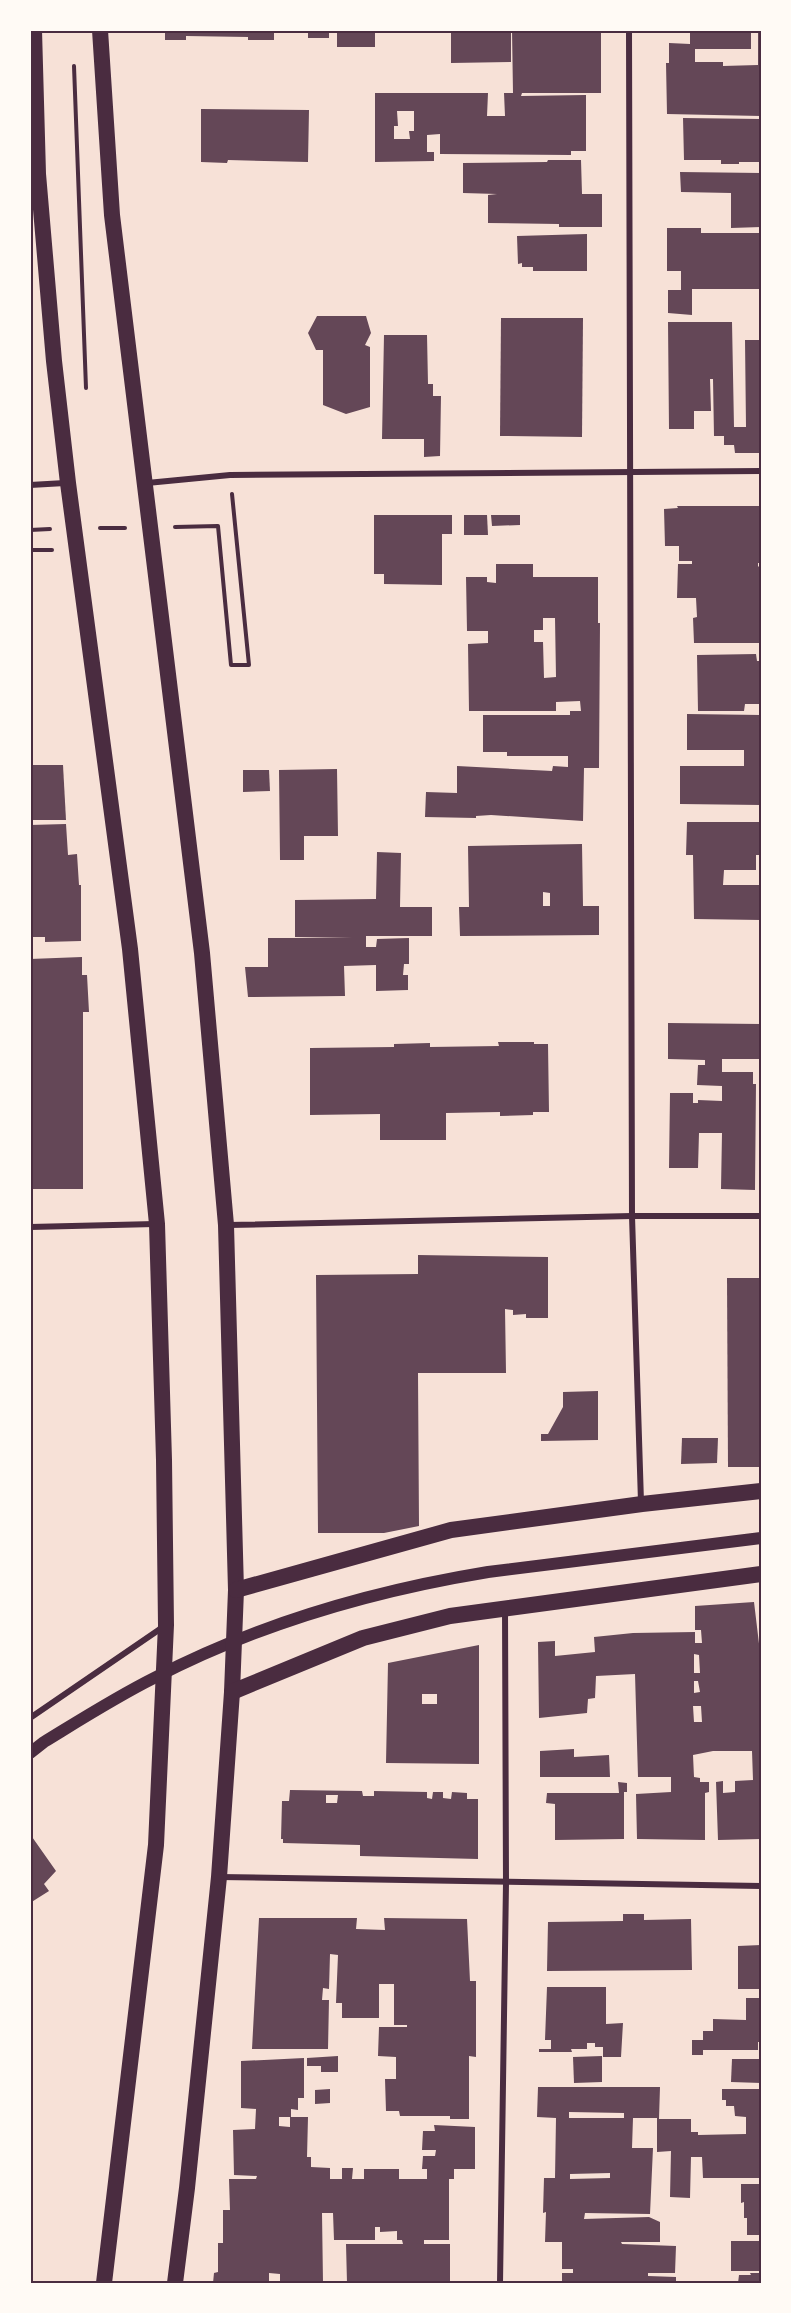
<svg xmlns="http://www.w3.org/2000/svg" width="791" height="2313" font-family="'Fira Sans Condensed',sans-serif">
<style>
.building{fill:#644757;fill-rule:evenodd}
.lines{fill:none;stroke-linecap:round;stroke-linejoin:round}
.path{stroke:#4a2c40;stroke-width:4}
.minor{stroke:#4a2c40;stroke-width:6}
.secondary{stroke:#4a2c40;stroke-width:12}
.trunk{stroke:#4a2c40;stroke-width:16}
.neatline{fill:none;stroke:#4a2c40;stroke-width:2}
</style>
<rect width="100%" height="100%" fill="#f7e1d7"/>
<g class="building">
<path d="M165 30H268V32H274V40H248V37L186 36V40H165Z"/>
<rect x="308" y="30" width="21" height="8"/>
<path d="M345 30H375V47H337V31Z"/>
<path d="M378 30H425V32L378 33Z"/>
<path d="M451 30H511V62L451 63Z"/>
<path d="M512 30H601V93H522L521 96 586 95V151H571V155L440 154V134L427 135V152H434V161L375 162V93H488L487 116H505L504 93H513ZM397 111H414V131H409L410 139H394V126H398Z"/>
<path d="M690 30H751V49H695V62H723V66L758 65V33H761V116L667 114 666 63H669V43L690 44Z"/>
<path d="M201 109 309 110 308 162 228 160 227 163 201 162Z"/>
<path d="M683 118 761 119V162H739V164H721V160H684Z"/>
<path d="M548 160H581L582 194H602V227H559V224L488 223V195L497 194 463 193V163L547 162Z"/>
<path d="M680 172 761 173V227L731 228V193L681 192Z"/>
<path d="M667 228H701V233H761V289H692V315L668 313V290H681V271H667Z"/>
<path d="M587 234V271H533V267H522V263L518 264 517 236Z"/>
<path d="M317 316H366L371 333 365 345 370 347V407L346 414 323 405V350H316L308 333Z"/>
<path d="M501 318H583L582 437 500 436Z"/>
<path d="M668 322H732L734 427H746L745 340H761V453H735L734 445H724V436H714L713 379H710L711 411H694V429H669Z"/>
<path d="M384 335H427L428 384H433V396H441L440 456 424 457V439H382Z"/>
<path d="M677 506H761V563H758V566L761 569V643H694L693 618 697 617 696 598H677L678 564H692V561H679V546H665L664 509 678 508Z"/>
<path d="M374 515H452V534H442V585L384 584V574H374Z"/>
<path d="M464 515H487L488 535H464Z"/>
<path d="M491 515H520V525L492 526Z"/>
<path d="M496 564H533V577H598V623H600L599 768H584L583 821 491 815 476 816V818L425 817 426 792 457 793V766L552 771 553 766 568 767V756H507V752H483V715H570V711H581L580 701 556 702V711H469L468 644 488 643V631H467L466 577H487V582L496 583ZM543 618H555L556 677 544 678 543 642H534V630H543Z"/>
<path d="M756 654 757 661H761V704H745L744 711H698L697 655Z"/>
<path d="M687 714 761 715V805L680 804V766H744V750H687Z"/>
<path d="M30 765H63L66 820H30Z"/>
<path d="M337 769 338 836H304V860H280L279 770Z"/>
<path d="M243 770H269L270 791 243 792Z"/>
<path d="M687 822H761V855H756V870H724L723 885H761V920L694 919 693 855H686Z"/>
<path d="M66 824 68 855 77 854 79 885H81V941L45 942V937H30V825Z"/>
<path d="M582 844 583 906H599V935L460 936 459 907H469L468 846ZM543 892 550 893V906H543Z"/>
<path d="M377 852 401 853 400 907H432V936H366V947H376L377 939 409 938V964H404L403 975H408V990L376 991V965L344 966 345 996 248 997 245 967H268V938H352L295 937V900L376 899Z"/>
<path d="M82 957V975H87L89 1012H83V1189H30V959Z"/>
<path d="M668 1023 761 1024V1059H722V1072H753V1084H756L755 1190 721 1189 722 1133H699L698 1168H669L670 1093H693V1103H698V1100L722 1101V1086L697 1085 698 1065H705V1060L668 1059Z"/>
<path d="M498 1042H534V1044H548L549 1112H533V1115L500 1116V1112L446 1113V1140H380V1114L310 1115V1048L394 1047V1044L430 1043V1047L499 1046Z"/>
<path d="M418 1255 548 1257V1318H526V1314L513 1315V1310L505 1309 506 1373H418L419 1526 384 1533H318L316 1275 418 1274Z"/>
<path d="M727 1278H761V1467H728Z"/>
<path d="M598 1391V1440L541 1441V1434H548L563 1407V1392Z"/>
<path d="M682 1438H718L717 1463 681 1464Z"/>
<path d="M754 1602 760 1652 761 1839 718 1840 716 1782 723 1781V1793L735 1792V1781L753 1780 752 1751H713L693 1755 694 1777 700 1778V1782H709V1792L705 1793V1840L637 1839 636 1794 671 1792V1777H638L635 1674 596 1676 595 1698 588 1699 587 1713 539 1718 538 1642 555 1641V1656L595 1652 594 1637 633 1633 695 1632V1643H702L701 1630H695V1606ZM694 1654 699 1655 700 1673H694ZM694 1681H698L700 1692 694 1693ZM693 1706H701L702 1722H694Z"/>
<path d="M479 1645V1764L386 1763 388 1663ZM422 1694H437V1704H422Z"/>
<path d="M574 1749V1757L609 1755 610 1777H540V1751Z"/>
<path d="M618 1782 627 1783V1792H624V1839L555 1840V1804L546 1803 547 1793H619Z"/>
<path d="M290 1790 362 1791 363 1796H374V1791L427 1792V1798L432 1799 433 1792H443V1798L451 1799 452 1792 467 1793V1799H478V1859L360 1856V1845L283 1843V1839H281L282 1801H289ZM326 1795H338L337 1803H326Z"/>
<path d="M30 1834 56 1871 44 1884 49 1891 30 1903Z"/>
<path d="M623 1914H644V1920L691 1919 692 1970 547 1971 548 1922 623 1921Z"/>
<path d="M259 1918H357L356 1929 385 1930 384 1918 467 1919 470 1981H476V2057L469 2056V2119H450V2116H400L399 2111H386L385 2079H396V2057L378 2056 379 2027H407V2025H394V1984H379V2018H342V2003H336L338 1955 330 1954 329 1989 323 1988 322 2000H329L328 2049H252Z"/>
<path d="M761 1945V1989H738V1946Z"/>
<path d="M547 1987H606V2024L623 2023 621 2057H603V2047H595V2043H587V2049H571L572 2052H539V2049H551V2040H545Z"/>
<path d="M746 1998H761V2042H758V2050H703V2055H692V2040H703V2031H713V2019L746 2020Z"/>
<path d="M338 2056V2072H321V2066H307V2058Z"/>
<path d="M602 2056V2082L574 2083 573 2057Z"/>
<path d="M304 2058V2098H298V2110L291 2109V2117H308L307 2157H311V2167L330 2168V2179H342V2168H353L352 2179H364V2169H399V2179H427V2169H422L423 2156H435L436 2150H422L423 2131H435L434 2125 475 2127V2169H454V2179H449V2240H424V2244H450V2283H347L346 2244H403L402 2240H397V2231L380 2232V2227H375V2240H334L333 2213H322L323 2283H280V2274L269 2273V2283H213L214 2273 218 2272V2243H223V2210H230L229 2179H256L257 2176 234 2175 233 2130 255 2129 256 2109 241 2108V2061ZM279 2117H290V2127L279 2126Z"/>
<path d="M732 2059H761V2083L731 2082Z"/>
<path d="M538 2087H660L659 2119H691V2132H698V2135L746 2134V2117L735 2116 734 2106H726V2100H722V2089H761V2178H703L702 2157H691L690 2198 670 2197 671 2151 657 2152V2118H633L632 2148H653L650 2214 585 2213 584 2219 649 2217 660 2222V2242H621L622 2244 676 2246 675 2273H648V2276L676 2277V2283H562V2273H573V2269H562V2242H545L546 2212 543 2213 544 2178H555L556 2118 537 2117ZM569 2112 624 2113V2118H569ZM610 2173V2178L570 2179V2174Z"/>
<path d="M330 2089V2103L315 2104V2090Z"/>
<path d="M741 2184H761V2235H747V2218H744V2202L741 2203Z"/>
<rect x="731" y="2241" width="30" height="30"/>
<path d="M750 2273H761V2283H738L739 2275H751Z"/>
</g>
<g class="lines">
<g class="path">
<path d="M74 66 86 388"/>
<path d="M175 527 218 526 231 665H249L232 494"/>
<path d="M100 528H125"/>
<path d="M30 530 50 529"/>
<path d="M30 550H52"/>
</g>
<g class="minor">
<path d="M629 30 632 1216 641 1502"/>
<path d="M147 483 230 475 761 471"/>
<path d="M30 485 65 483"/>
<path d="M228 1225 632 1216H761"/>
<path d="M30 1227 155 1224"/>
<path d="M30 1718 163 1627"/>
<path d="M219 1877 761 1886"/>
<path d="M500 2283 506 1883 505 1609"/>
</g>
<path class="secondary" d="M30 1753 44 1742C80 1720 116 1697 154 1678 258 1624 372 1591 488 1572L761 1538"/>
<g class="trunk">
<path d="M34 30 38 174 54 361 68 483 130 949 157 1224 164 1460 166 1625 156 1845 104 2283"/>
<path d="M100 30 112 215 202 953 226 1225 236 1590 232 1692 219 1877 187 2188 175 2283"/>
<path d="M236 1590 451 1530 642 1504 761 1491"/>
<path d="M232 1692 363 1638 450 1616 761 1574"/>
</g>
</g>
<rect width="791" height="2313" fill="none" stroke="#fffaf5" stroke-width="63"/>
<rect x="32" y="32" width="728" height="2250" class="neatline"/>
</svg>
